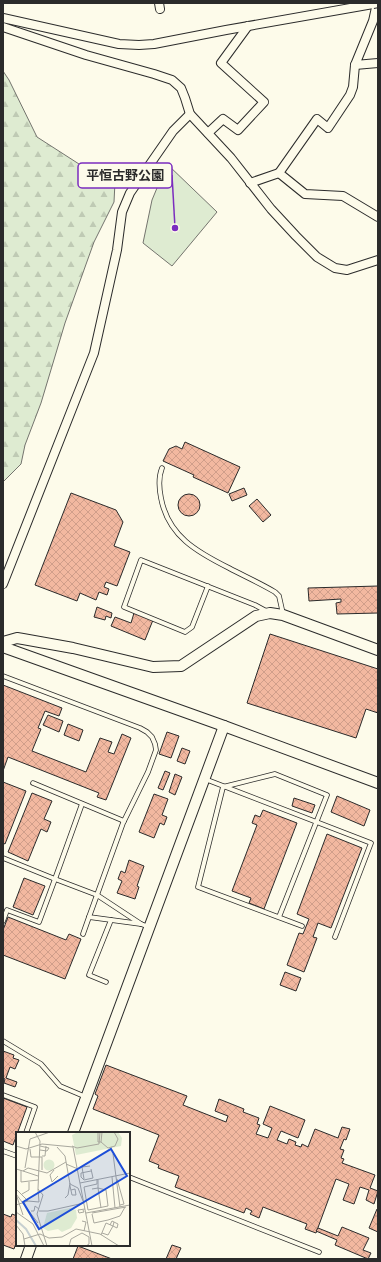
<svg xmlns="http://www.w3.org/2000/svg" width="381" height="1262" font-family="Rubik,'Noto Sans JP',sans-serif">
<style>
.forest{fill:url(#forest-firs);stroke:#74746e}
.green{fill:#deebd1;stroke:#74746e}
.building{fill:url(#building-cross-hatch);stroke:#2b2b2b}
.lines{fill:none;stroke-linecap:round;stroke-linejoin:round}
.service-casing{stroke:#2b2b2b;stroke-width:5.5}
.minor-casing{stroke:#2b2b2b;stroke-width:10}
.tertiary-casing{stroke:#2b2b2b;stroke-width:12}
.service{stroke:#fdfbea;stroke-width:4}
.minor{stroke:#fdfbea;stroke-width:8}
.tertiary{stroke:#fdfbea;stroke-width:10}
.minor-bridge-casing{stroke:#2b2b2b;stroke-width:10;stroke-linecap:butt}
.minor-bridge{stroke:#fdfbea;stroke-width:8}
.inset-river{fill:none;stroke:#c7d0d0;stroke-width:2}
.inset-road{fill:none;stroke:#a9a89e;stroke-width:1}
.view{fill:#1d4ed8;fill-opacity:0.15;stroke:#1d4ed8;stroke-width:2}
.inset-edge{fill:none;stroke:#2b2b2b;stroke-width:2}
.leader{fill:none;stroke:#7b2cbf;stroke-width:1.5}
.callout-dot{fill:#7b2cbf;stroke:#fdfbea;stroke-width:1.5}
.callout{fill:#fdfbea;stroke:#7b2cbf;stroke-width:1.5}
.callout-label{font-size:13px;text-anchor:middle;font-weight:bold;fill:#2b2b2b}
</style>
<defs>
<pattern id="forest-firs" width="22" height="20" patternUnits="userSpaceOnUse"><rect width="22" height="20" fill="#deebd1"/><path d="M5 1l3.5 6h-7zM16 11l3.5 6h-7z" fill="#bfcab4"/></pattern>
<pattern id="building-cross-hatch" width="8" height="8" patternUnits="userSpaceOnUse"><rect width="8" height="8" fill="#f2b8a0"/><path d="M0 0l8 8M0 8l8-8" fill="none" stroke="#d09e8a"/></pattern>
</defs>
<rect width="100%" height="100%" fill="#fdfbea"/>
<path class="forest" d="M3 71 9 80 37 137 79 164 101 170 111 176 115 182 114 202 94 242 65 323 41 403 25 445 21 464 3 482Z"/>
<path class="green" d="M167 164 217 212 172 266 143 243 152 200Z"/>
<g class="building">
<path d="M185 442 240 467 228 493 193 477 194 475 163 461 169 449 176 446 182 449Z"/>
<path d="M244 488 247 495 232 501 229 494Z"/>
<path d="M71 493 116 510 123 522 114 546 130 552 117 586 106 582 104 587 109 589 107 595 99 592 96 600 80 593 77 601 35 585Z"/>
<circle cx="189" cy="505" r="11"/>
<path d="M257 499 271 515 263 522 249 506Z"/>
<path d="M378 586V613L337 614 336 603 341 602V599L309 601 308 588Z"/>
<path d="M97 607 112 613 111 618 106 616 105 620 94 617Z"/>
<path d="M134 613 153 620 145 640 111 626 115 617 131 623Z"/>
<path d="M270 634 378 669V713L366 709 356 738 247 703Z"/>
<path d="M3 685 62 708 59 716 45 711 38 728 41 729 32 751 86 772 100 738 112 742 108 752 114 754 122 734 131 738 106 800 97 797 99 793 8 757 3 771Z"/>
<path d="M48 715 63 721 59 732 43 725Z"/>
<path d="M68 724 83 730 79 741 64 735Z"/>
<path d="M167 732 179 736 171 758 159 754Z"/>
<path d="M182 748 190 751 185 764 177 761Z"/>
<path d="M165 771 170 773 163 790 158 788Z"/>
<path d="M175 774 182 777 175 795 169 792Z"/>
<path d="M3 782 26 791 5 844 3 843Z"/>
<path d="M32 793 52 801 44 819 51 822 47 832 41 829 28 861 8 852Z"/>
<path d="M154 794 168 799 162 815 167 817 164 825 160 823 154 838 139 832Z"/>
<path d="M337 796 370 810 364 826 331 812Z"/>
<path d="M294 798 315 805 312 813 292 806Z"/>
<path d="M263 810 297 823 264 909 249 903 251 898 232 891 257 825 252 823 255 815 260 817Z"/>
<path d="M327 834 362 848 331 928 318 923 313 937 317 938 304 972 287 965 299 933 303 934 309 919 297 914Z"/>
<path d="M129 860 144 866 137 886 139 887 135 899 117 893 122 881 118 879 121 871 125 873Z"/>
<path d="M24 878 45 886 33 915 13 907Z"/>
<path d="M8 917 66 940 69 934 81 939 65 979 3 955V930Z"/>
<path d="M285 972 301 978 296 991 280 985Z"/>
<path d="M3 1051 14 1055 13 1058 19 1060 15 1069 10 1067 6 1078 17 1082 15 1087 4 1083 5 1079 3 1078Z"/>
<path d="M106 1065 187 1096 183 1105 226 1122 228 1116 215 1111 219 1099 244 1109 243 1112 259 1118 257 1124 260 1125 256 1134 268 1138 272 1128 263 1124 270 1106 305 1120 298 1138 281 1131 277 1140 287 1144 289 1139 296 1142 295 1145 301 1147 302 1144 308 1147 315 1129 338 1138 342 1127 350 1129 346 1140 344 1139 340 1149 344 1150 341 1158 344 1159 342 1163 375 1175 370 1188 378 1191 374 1204 366 1200 369 1190 360 1187 354 1204 343 1200 349 1184 336 1179 316 1233 305 1229 307 1224 263 1207 259 1218 250 1214 252 1211 246 1208 244 1213 175 1187 179 1176 158 1168 159 1165 149 1161 159 1135 93 1109 98 1096 95 1094Z"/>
<path d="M3 1098 27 1107 13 1145 3 1141Z"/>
<path d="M377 1209 378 1210V1232L369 1228Z"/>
<path d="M3 1214 11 1217 12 1214 17 1216V1240L14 1249 3 1245Z"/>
<path d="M342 1227 369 1238 363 1250 371 1253 368 1259 335 1245 337 1240 316 1231 318 1228 338 1236Z"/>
<path d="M172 1245 181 1248 176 1259H166Z"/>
<path d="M78 1246 112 1259H73Z"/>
</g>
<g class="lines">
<g class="service-casing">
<g id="service">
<path d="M162 468C158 478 159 488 161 498 168 536 197 552 229 568 244 576 260 583 275 592L279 596 283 614"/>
<path d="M208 586 192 627 185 632 124 607 141 560 255 605 266 611"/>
<path d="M3 676 140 728 147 732 152 737 155 744 156 750 148 772 123 823 89 917 141 924"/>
<path d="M205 779 371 843 335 937"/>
<path d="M33 783 124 821"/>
<path d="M3 858 55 879 82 804"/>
<path d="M279 917 327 795 275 774 223 787 198 887 302 926"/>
<path d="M3 921 7 910 39 922 55 879 97 895 141 924 149 927"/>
<path d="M83 934 89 917"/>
<path d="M106 982 89 975 111 920"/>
<path d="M3 1041 41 1064 60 1086 86 1097"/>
<path d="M3 1095 35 1107 26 1133"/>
<path d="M3 1151 17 1156"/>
<path d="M129 1177 319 1252"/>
</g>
</g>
<g class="minor-casing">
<g id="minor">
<path d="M159 3 160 9"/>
<path d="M377 3 373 21 355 65 378 63"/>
<path d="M3 18 119 44 139 45 154 44 226 30 373 4"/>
<path d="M3 27 86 55 154 74 172 80 181 88 185 98 190 114 231 158 271 209 296 236 317 257 335 268 347 270 378 260"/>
<path d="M355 65 353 87 350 95 328 128 317 119 279 173 305 194 343 196 378 217"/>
<path d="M208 133 223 119 238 130 264 102 221 63 248 26"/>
<path d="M250 183 279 173"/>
<path d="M3 584 94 353 117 250 122 212 130 193 173 131 190 114"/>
</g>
</g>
<g class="tertiary-casing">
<g id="tertiary">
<path d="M3 642 17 638 23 639 73 648 153 667 181 666 256 616 270 613 283 615 378 650"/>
<path d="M3 647 224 726 378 783"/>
<path d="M73 1133 224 726"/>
<path d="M26 1259 31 1245"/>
</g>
</g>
<use href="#service" class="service"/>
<use href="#minor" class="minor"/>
<use href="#tertiary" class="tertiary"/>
<g class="minor-bridge-casing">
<path id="minor-bridge" d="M373 4 378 3"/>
</g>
<use href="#minor-bridge" class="minor-bridge"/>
</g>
<g transform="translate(16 1132)">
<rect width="114" height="114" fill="#fdfbea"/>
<path d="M54 76 60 78 61 86 55 96 46 100 42 97 32 99 27 96 31 81Z" fill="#deebd1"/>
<path d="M62 0H102L106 6 105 14 60 23 56 3ZM27.5 33a5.5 5.5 0 1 1 11 0a5.5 5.5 0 1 1-11 0Z" fill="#deebd1"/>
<path class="inset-river" d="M0 88 10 97 20 114"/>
<path class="inset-road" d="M19 0 24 9 22 57 27 63 21 82 31 114M82 0V10H85L86 0M85 10 92 16 99 14 102 7 98 0M0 14 10 17 26 12 57 15 76 114M24 14 33 16 31 19 24 18M56 14 61 16 83 12 84 0M41 15 49 24 54 52 62 56 67 69M14 17 15 25H26V38M97 22 104 75M26 24H29L30 14M50 32 62 37M9 36 14 7 34 0M0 37 7 39 12 36 31 41 50 30M75 37 77 46 68 48 65 45V41L75 39M5 38V50L22 48M38 38 34 43 36 50 42 44M7 39 22 44M96 45 99 76M68 47 66 35 74 34M81 47V52L68 55 72 78 92 74 90 58 82 56V48M101 47 108 72 104 73M64 51 114 41M54 53V54L56 63H60L59 57 55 58M0 57 12 69 0 73M76 57 82 56 85 76M0 62 22 91M6 62 13 58V50M1 65 7 83M49 66 52 63 54 51M12 69 23 70 22 57M67 78 68 80 63 81 62 78 69 77M15 79H18L19 74 23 77M23 79H32L68 71M0 80 17 92 28 114M70 81 114 73M76 81 110 75M76 82 78 91 92 88 104 84 109 75M66 89 70 90 68 99M0 93 7 102 9 114M94 93 96 89 102 92 101 96 97 94 98 90M85 103 90 91 97 94 92 103 86 101M8 107 24 102 33 106 46 105 60 97 84 102 103 114M53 114 55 107 66 101 73 105V112L70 114"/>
<path class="view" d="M95 17 111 44 23 97 7 70Z"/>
<rect width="114" height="114" class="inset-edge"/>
</g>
<path class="leader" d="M175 228L172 175"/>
<circle class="callout-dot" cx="175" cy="228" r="4"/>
<rect class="callout" x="78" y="163" width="94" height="25" rx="4"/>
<g class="callout-label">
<text x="125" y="180">平恒古野公園</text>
</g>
<rect width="381" height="1262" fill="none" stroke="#2b2b2b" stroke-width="8"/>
</svg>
